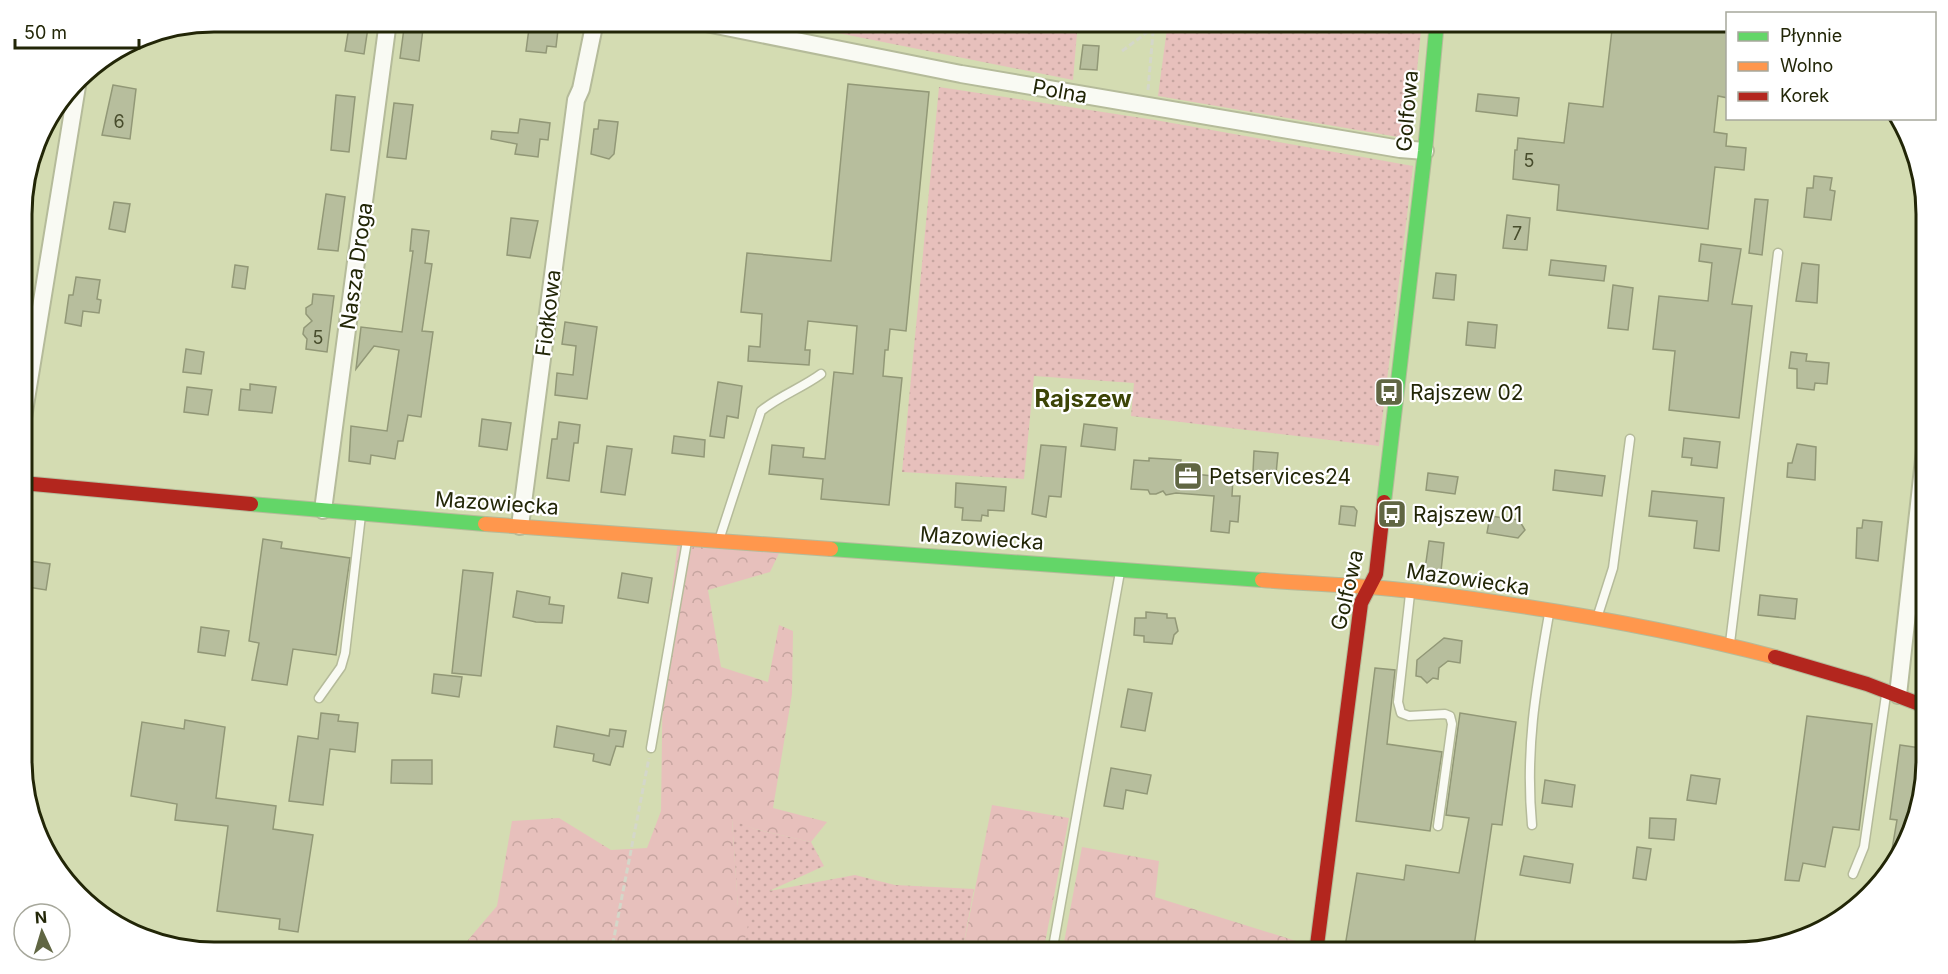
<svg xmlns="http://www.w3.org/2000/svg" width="1948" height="974" font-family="Inter,sans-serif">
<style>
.green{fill:url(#green-dots)}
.forest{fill:url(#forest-crowns)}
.building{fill:#b7be9d;stroke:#929877;stroke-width:1.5}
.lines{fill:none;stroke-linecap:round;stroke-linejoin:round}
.lane-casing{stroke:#b5bb9a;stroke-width:11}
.street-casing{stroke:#b5bb9a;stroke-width:20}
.fast-casing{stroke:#b5bb9a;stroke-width:16}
.slow-casing{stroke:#b5bb9a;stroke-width:16}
.jam-casing{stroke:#b5bb9a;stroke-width:16}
.path{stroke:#d4d7c9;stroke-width:3;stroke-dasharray:6 3;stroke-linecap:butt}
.lane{stroke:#f9faf3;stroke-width:8}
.street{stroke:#f9faf3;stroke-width:16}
.fast{stroke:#63d668;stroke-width:14}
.slow{stroke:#ff974d;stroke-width:14}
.jam{stroke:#b3261e;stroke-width:14}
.labels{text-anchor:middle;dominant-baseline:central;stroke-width:4.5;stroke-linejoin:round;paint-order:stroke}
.number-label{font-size:18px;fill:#474c2c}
.street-label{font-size:21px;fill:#222607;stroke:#fff}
.poi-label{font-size:21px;fill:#222607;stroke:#fff;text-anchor:start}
.quarter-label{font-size:24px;font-weight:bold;fill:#3c4406;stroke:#fff}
.rim{fill:none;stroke:#222607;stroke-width:3}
</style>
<defs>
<pattern id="green-dots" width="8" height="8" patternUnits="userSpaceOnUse" patternTransform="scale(1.5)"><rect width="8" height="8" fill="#e7c0bc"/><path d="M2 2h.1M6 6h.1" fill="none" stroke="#c6a5a0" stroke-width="1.8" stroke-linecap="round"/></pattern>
<pattern id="forest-crowns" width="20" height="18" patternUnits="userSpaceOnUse" patternTransform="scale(1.5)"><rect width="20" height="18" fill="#e7c0bc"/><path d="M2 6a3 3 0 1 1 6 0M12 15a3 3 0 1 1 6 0" fill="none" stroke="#c6a5a0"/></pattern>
</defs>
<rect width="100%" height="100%" fill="#d4dcb2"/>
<g class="green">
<path d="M778 21H1078L1073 80Z"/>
<path d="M1168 21H1422L1410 139 1158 96Z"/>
<path d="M939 87 1155 120 1413 166 1379 446 1131 416 1134 383 1034 376 1024 479 902 472Z"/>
<path d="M732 819 755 829 811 842 824 866 769 891 855 875 895 885 974 889 962 953H742L748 920 738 908Z"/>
</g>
<g class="forest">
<path d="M678 541 781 549 770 572 708 590 721 667 768 682 779 625 793 631 792 694 773 808 827 822 811 842 755 829 732 820 738 907 749 920 742 953H457L497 906 512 821 559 818 611 850 647 848 661 811 663 662Z"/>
<path d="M992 805 1069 818 1043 953H962Z"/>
<path d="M1082 847 1159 861 1155 897 1309 945 1308 953H1062Z"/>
</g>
<g class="building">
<path d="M350 21H369L364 54 345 51Z"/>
<path d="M405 21H424L419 61 400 58Z"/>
<path d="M530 21H545V28L558 30 556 47 547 46 546 53 526 51Z"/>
<path d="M1613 21H1728V98L1718 96 1714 132 1727 134 1726 146 1746 148 1744 170 1715 167 1708 229 1557 210 1559 185 1513 179 1515 150H1517L1518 138 1564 143 1569 103 1603 107Z"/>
<path d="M1083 45 1099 46 1097 70 1080 69Z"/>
<path d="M848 84 929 92 906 331 890 329 888 350H885L883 376 902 378 889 505 821 499 823 479 769 474 772 445 804 448 803 457 825 459 834 372 853 374 857 326 808 321 805 350H810L809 365 748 361 749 346 760 347 762 314 741 312 747 253 831 261Z"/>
<path d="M113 85 136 89 130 139 102 135Z"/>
<path d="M1478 94 1519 98 1517 116 1476 111Z"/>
<path d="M336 95 355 97 349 152 331 150Z"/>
<path d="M394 103 413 105 406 159 387 157Z"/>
<path d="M520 119 550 123 548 140 540 139 538 157 515 154 517 144 491 139 492 131 518 133Z"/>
<path d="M599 120 618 122 614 154 609 159 591 154 594 129H598Z"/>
<path d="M1814 176 1832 178 1830 190 1835 191 1831 220 1804 217 1807 188H1813Z"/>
<path d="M326 194 345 197 338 251 318 249Z"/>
<path d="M1755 199 1768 200 1762 255 1749 253Z"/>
<path d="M114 202 130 204 125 232 109 229Z"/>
<path d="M1507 215 1530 218 1527 250 1503 248Z"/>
<path d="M511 218 538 221 530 258 507 255Z"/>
<path d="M412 229 429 231 425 263 432 264 422 331 433 332 421 417 408 415 403 441H398L395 459 371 455 370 464 349 461 351 426 387 431 399 350 374 346 356 369 361 327 402 332 413 251H410Z"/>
<path d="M1701 244 1741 249 1732 304 1752 306 1739 418 1669 410 1675 351 1653 349 1659 296 1708 301 1712 263 1699 261Z"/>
<path d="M1551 260 1606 266 1604 281 1549 275Z"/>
<path d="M1802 263 1819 265 1817 303 1796 301Z"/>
<path d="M235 265 248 267 245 289 232 287Z"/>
<path d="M1436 273 1456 275 1454 300 1433 298Z"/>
<path d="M76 277 100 280 97 299 101 300 99 313 83 311 81 326 65 323 69 295H73Z"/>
<path d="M1613 285 1633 288 1628 330 1608 328Z"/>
<path d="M313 294 334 296 327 352 306 349 307 339 303 334 304 328 312 321 306 314V308L312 304Z"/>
<path d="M565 322 597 327 587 399 555 395 557 373 573 375 576 346 562 344Z"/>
<path d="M1468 322 1497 325 1495 348 1466 345Z"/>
<path d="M186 349 204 352 201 374 183 372Z"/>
<path d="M1791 352 1807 354 1806 361 1829 363 1827 384 1815 383 1814 390 1797 388V369L1789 368Z"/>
<path d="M718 382 742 386 738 418 727 416 724 438 710 436Z"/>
<path d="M250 384 276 387 272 413 239 410 241 389 250 390Z"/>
<path d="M187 387 212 390 208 415 184 412Z"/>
<path d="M482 419 511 423 507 450 479 446Z"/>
<path d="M559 422 580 425 578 443H574L569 481 547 478 552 439H557Z"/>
<path d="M1084 424 1117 428 1115 450 1081 446Z"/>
<path d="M674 436 705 440 704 457 672 453Z"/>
<path d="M1684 438 1720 442 1717 468 1691 465 1692 458 1682 457Z"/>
<path d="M1797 444 1816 447 1815 480 1787 477 1788 463H1792Z"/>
<path d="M1041 445 1066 447 1061 497 1049 496 1046 517 1032 514Z"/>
<path d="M607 446 632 449 625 495 601 492Z"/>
<path d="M1254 451 1278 453 1276 474 1253 472Z"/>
<path d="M1149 458 1181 460 1180 464 1195 465 1194 474 1233 478 1232 496H1240L1238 522 1230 521 1229 533 1211 531 1214 496 1176 493 1166 495 1163 491 1156 494H1150L1148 490 1131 489 1134 460 1149 461Z"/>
<path d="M1555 470 1605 476 1602 496 1553 490Z"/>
<path d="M1428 473 1458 477 1455 494 1426 490Z"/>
<path d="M956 483 1006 487 1004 511 988 510V516L982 515 981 521 962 520 963 508 955 507Z"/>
<path d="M1652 491 1724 498 1719 551 1694 548 1697 521 1649 516Z"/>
<path d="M1341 506 1354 507 1357 511 1355 526 1339 524Z"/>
<path d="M1490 516 1519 520 1525 530 1518 538 1487 533Z"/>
<path d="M1863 520 1882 522 1878 561 1856 558 1857 528H1862Z"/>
<path d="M263 539 282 542 281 548 350 558 336 655 293 649 287 685 252 680 259 643 249 641Z"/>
<path d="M1429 541 1444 543 1441 571 1425 569Z"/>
<path d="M22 560 50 564 46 590 22 586Z"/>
<path d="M463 570 493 573 481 676 452 673Z"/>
<path d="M622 573 652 578 648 603 618 598Z"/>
<path d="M517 591 550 597 549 604 564 606 562 623 536 622 513 617Z"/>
<path d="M1760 595 1797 599 1795 619 1758 615Z"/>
<path d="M1146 612 1167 614V618H1175L1178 631 1174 635 1172 644 1144 642V636L1134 635 1135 618H1146Z"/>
<path d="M201 627 229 631 225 656 198 652Z"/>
<path d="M1444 638 1462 641 1460 663 1448 661 1439 668 1438 679 1433 678 1427 683 1421 677 1416 676 1417 660Z"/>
<path d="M1375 668 1395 670 1387 744 1442 752 1430 831 1356 821Z"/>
<path d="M434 674 462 677 459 697 432 693Z"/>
<path d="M1128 689 1152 693 1145 731 1121 727Z"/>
<path d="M321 713 339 715 338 721 358 723 355 752 330 749 323 805 289 801 298 736 318 739Z"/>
<path d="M1460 713 1516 722 1502 825 1492 824 1473 953H1344L1357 873 1404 880 1406 865 1459 873 1469 818 1446 815Z"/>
<path d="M1807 716 1872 724 1859 830 1833 827 1825 867 1803 863 1799 881 1785 880Z"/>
<path d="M185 720 225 727 216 798 276 806 273 829 313 835 298 932 279 929 280 919 217 911 228 826 175 820 177 804 131 796 142 722 184 729Z"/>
<path d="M557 726 609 736 610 729 626 731 623 747 616 746 610 765 593 761 594 754 554 747Z"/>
<path d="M1900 745 1927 749V761L1907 845 1889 867 1897 820 1890 819Z"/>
<path d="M392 760H432V784L391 783Z"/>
<path d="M1111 768 1151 775 1147 794 1126 790 1123 809 1104 806Z"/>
<path d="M1691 775 1720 779 1716 804 1687 800Z"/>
<path d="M1545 780 1575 785 1572 807 1542 803Z"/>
<path d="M1650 818 1676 819 1674 840 1649 838Z"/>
<path d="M1637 847 1651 849 1646 880 1633 878Z"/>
<path d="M1524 856 1573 864 1570 883 1520 875Z"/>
</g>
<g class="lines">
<g class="lane-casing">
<g id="lane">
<path d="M720 537 761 411C779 396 802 388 821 374"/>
<path d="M1410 594 1398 702 1401 713 1409 716 1445 714 1450 716 1452 724 1438 826"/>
<path d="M1597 618 1613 568 1630 439"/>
<path d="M1730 643 1778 253"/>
<path d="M319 698 341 667 345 653 361 515"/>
<path d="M651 748 687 541"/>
<path d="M1532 825C1525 749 1536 688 1549 614"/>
<path d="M1853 874 1864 847 1886 695"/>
<path d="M1052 953 1120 572"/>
</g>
</g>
<g class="street-casing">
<g id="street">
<path d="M696 21 961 74 1400 149 1425 151"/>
<path d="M22 424 78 80"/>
<path d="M323 510 388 21"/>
<path d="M520 526 576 100 581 89 595 21"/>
<path d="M1898 695 1926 441"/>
</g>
</g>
<g class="fast-casing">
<g id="fast">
<path d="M1384 502 1425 151 1437 21"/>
<path d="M251 504 485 524"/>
<path d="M831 549 1262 580"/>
</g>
</g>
<g class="slow-casing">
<g id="slow">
<path d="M485 524 831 549"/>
<path d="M1262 580C1312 584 1363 585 1412 591 1534 606 1656 626 1775 657"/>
</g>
</g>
<g class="jam-casing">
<g id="jam">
<path d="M22 483 251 504"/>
<path d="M1775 657 1867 684 1927 707"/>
<path d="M1316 953 1361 603 1376 574 1384 502"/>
</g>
</g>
<g class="path">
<path d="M1122 51 1153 28"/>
<path d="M1148 90 1154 21"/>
<path d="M611 953 649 758"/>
</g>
<use href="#lane" class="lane"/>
<use href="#street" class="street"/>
<use href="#fast" class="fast"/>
<use href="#slow" class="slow"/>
<use href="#jam" class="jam"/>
</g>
<defs>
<g id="bus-square" transform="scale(1.5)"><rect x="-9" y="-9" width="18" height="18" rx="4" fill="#606643" stroke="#fff"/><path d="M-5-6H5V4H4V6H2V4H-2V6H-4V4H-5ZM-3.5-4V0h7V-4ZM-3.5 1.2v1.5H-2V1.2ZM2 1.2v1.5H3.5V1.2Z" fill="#fff"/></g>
<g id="office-square" transform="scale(1.5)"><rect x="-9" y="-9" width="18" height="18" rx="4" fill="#606643" stroke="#fff"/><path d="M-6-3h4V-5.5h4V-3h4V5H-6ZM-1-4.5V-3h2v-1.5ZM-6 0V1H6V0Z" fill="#fff"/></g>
</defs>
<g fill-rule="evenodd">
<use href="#bus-square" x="1389" y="392"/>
<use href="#office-square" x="1188" y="476"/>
<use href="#bus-square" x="1392" y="514"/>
</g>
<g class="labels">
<g class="number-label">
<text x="119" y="121">6</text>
<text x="1529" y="160">5</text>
<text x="1517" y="233">7</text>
<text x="318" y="337">5</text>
</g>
<g class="street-label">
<text transform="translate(1060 91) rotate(10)">Polna</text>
<text transform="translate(1407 111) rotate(-85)">Golfowa</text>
<text transform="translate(356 266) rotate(-82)">Nasza Droga</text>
<text transform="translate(548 313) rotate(-83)">Fiołkowa</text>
<text transform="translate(497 503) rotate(4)">Mazowiecka</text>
<text transform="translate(982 538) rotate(4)">Mazowiecka</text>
<text transform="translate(1468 579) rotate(8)">Mazowiecka</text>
<text transform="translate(1347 590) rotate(-77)">Golfowa</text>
</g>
<g class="poi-label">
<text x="1410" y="392">Rajszew 02</text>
<text x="1209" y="476">Petservices24</text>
<text x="1413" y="514">Rajszew 01</text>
</g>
<g class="quarter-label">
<text x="1083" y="398">Rajszew</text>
</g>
</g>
<path d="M0 0H1948V974H0ZM214 32H1734A182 182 0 0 1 1916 214V760A182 182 0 0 1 1734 942H214A182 182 0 0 1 32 760V214A182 182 0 0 1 214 32Z" fill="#fff" fill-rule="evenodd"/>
<path class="rim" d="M214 32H1734A182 182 0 0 1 1916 214V760A182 182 0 0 1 1734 942H214A182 182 0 0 1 32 760V214A182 182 0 0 1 214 32Z"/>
<rect x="1726" y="12" width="210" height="108" fill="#ffffff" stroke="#a7a89c" stroke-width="1.5"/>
<rect x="1738" y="32" width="30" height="9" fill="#63d668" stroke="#a7a89c" stroke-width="1.5"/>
<text x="1780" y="42" font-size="18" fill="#222607">Płynnie</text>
<rect x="1738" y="62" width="30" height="9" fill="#ff974d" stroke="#a7a89c" stroke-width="1.5"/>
<text x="1780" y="72" font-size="18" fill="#222607">Wolno</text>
<rect x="1738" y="92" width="30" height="9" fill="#b3261e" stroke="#a7a89c" stroke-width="1.5"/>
<text x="1780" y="102" font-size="18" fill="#222607">Korek</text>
<g transform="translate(42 932) rotate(356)"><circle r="28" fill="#ffffff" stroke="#a7a89c" stroke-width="1.5"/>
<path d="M0-4.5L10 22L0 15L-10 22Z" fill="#606643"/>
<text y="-9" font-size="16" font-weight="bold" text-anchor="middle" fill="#222607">N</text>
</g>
<path d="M15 39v9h124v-9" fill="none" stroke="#222607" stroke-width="3"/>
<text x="24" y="39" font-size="18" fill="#222607" stroke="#ffffff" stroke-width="4.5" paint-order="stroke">50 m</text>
</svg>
